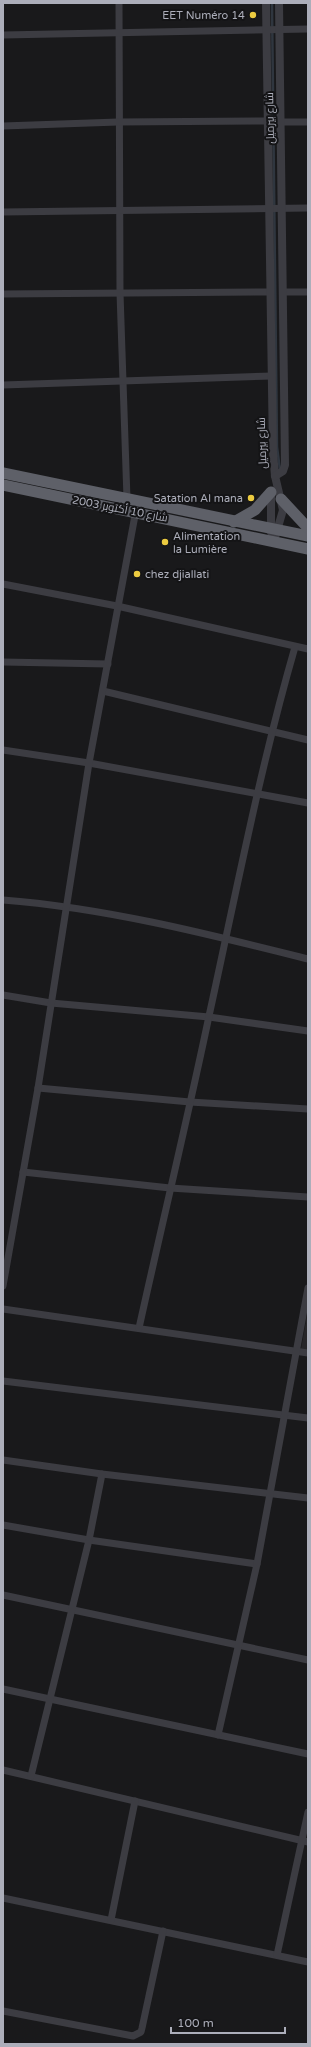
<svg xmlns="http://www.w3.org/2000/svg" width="311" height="2047" font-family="'Varela Round',Cairo,sans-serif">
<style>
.built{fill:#262528}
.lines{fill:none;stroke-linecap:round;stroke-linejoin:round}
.stream{stroke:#2f363f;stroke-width:2.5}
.minor{stroke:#3c3c42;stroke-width:7}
.tertiary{stroke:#3c3c42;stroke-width:8}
.trunk{stroke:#5e6068;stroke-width:11}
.poi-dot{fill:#eccb40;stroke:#141416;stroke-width:1.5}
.labels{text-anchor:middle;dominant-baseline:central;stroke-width:4;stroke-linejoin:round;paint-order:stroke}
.poi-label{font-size:11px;fill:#acaeba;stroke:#141416;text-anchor:end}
.street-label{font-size:11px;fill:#acaeba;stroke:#141416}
</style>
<rect width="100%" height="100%" fill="#19191b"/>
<path class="built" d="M308 1310V1350L301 1349Z"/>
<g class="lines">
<path class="stream" d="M272 3 277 447 280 470"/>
<g class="minor">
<path d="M119 3 120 293 127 499"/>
<path d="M3 35 308 29"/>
<path d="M281 122H308"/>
<path d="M3 126 118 122 267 121"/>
<path d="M3 212 308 208"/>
<path d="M283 292H308"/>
<path d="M3 294 270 292"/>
<path d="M3 385 272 376"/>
<path d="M3 584 117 606 308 649"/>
<path d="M3 662 108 664"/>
<path d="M103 691 308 740"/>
<path d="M3 750 89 763 308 803"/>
<path d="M3 900C106 908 208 934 308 959"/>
<path d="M3 995 51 1003 209 1017 308 1031"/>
<path d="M38 1088 190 1102 308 1109"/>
<path d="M23 1172 170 1188 308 1197"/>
<path d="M3 1286 38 1088 89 763 136 510"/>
<path d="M3 1309 308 1353"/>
<path d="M139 1328C162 1224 187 1121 209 1016 236 893 260 768 295 647"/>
<path d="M3 1381 308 1418"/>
<path d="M3 1460 102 1474 308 1498"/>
<path d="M3 1525 89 1540 257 1564"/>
<path d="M3 1595 308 1660"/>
<path d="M3 1689 308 1754"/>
<path d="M218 1735 257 1564 308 1288"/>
<path d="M3 1770 308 1842"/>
<path d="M31 1776 89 1540 102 1474"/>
<path d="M3 1898 308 1962"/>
<path d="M111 1920 135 1801"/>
<path d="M277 1955 308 1812"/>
<path d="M3 2011 133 2036 141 2032 142 2028 163 1931"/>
</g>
<g class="tertiary">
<path d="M266 3 273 452 275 476 283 510 274 541"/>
<path d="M275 476 283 471 285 465 279 3"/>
<path d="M271 532V492"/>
</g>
<g class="trunk">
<path d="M3 473 308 536"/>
<path d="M3 485 308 549"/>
<path d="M281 499 308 528"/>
<path d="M234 522 255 510 271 492"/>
</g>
</g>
<g class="poi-dot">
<circle cx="253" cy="15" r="4"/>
<circle cx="251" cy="498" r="4"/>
<circle cx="165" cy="542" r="4"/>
<circle cx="137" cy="574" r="4"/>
</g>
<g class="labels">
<g class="poi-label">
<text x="245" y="15">EET Numéro 14</text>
<text x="243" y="498">Satation Al mana</text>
<text x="173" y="536" text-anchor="start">Alimentation<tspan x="173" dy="13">la Lumière</tspan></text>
<text x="145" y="574" text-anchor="start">chez djiallati</text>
</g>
<g class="street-label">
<text transform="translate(270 118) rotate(-91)">شارع بيرميل</text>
<text transform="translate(262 443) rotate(-92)">شارع بيرميل</text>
<text transform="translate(120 509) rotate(11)">شارع 10 أكتوبر 2003</text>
</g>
</g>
<rect width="311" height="2047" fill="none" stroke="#acaeba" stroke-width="8"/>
<path d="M171 2027v6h114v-6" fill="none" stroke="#acaeba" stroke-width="2"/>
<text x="177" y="2027" font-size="12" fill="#acaeba" stroke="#141416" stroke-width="3" paint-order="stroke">100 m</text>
</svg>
